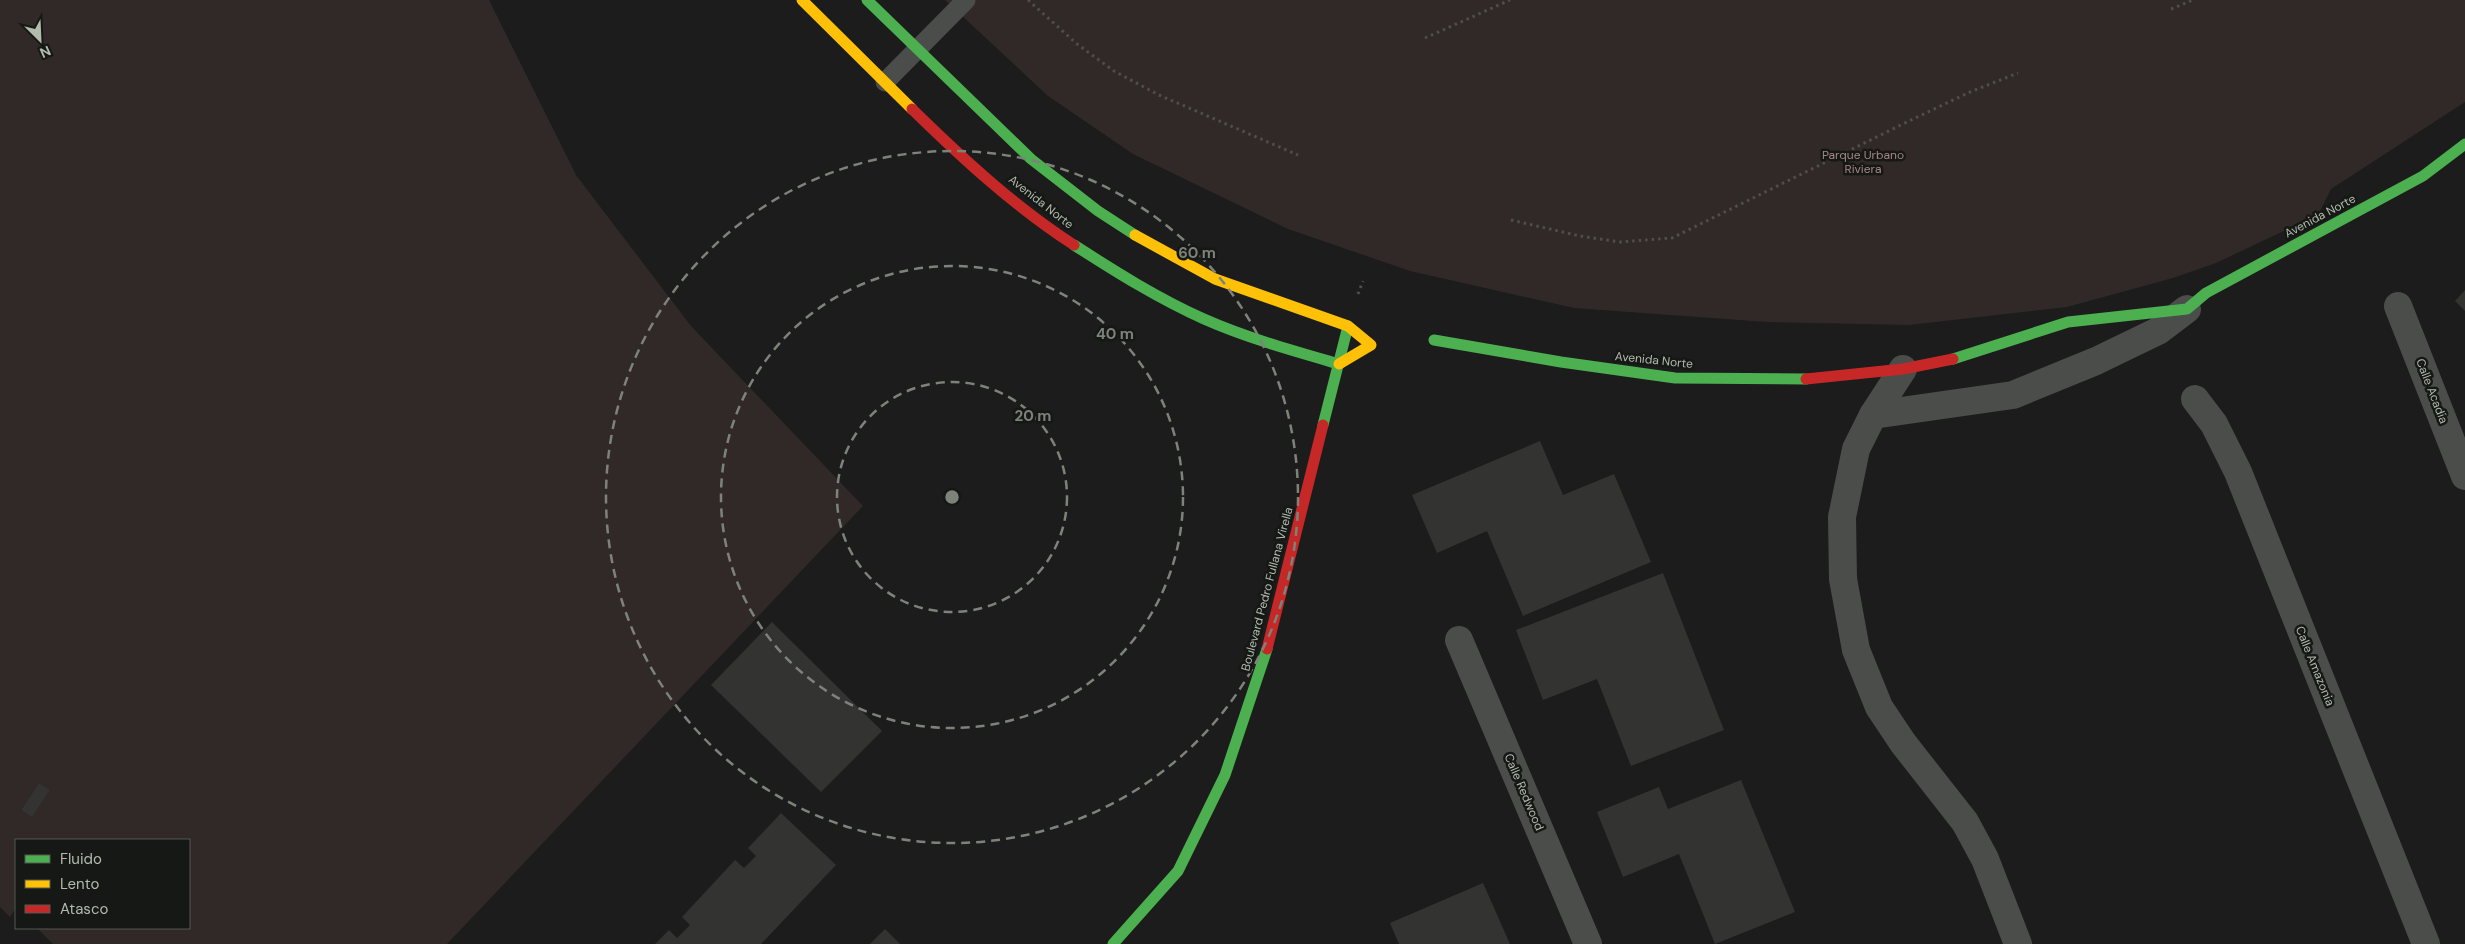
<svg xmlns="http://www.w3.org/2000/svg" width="2465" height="944" font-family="'DM Sans',sans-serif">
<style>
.green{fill:#312928;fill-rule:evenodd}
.building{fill:#333332}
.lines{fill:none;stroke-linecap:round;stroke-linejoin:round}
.path{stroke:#4d4f4b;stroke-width:3;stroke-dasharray:2.5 4;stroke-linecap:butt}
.lane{stroke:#4b4d4b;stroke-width:19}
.street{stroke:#4b4d4b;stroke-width:28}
.fast{stroke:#4caf50;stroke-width:11}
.slow{stroke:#ffc107;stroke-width:11}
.jam{stroke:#c62828;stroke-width:11}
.ring{fill:none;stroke:#7d837b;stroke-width:2.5;stroke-dasharray:9 6}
.labels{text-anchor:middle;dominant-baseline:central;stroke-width:5;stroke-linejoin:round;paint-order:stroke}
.park-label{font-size:12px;fill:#a58786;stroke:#151815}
.street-label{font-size:12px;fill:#b2bbae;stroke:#151815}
.centre{fill:#7d837b;stroke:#151815;stroke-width:2.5}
.ring-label{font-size:15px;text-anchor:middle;font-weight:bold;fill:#7d837b;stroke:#151815;stroke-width:5;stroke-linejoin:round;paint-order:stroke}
</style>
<rect width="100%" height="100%" fill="#1b1c1b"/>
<g class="green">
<path d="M0 0H489L576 175 691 326 863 506 447 944H53L37 928H189V840H16V908L10 917 0 907ZM39 783 50 790 32 816 21 810Z"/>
<path d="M945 0H2465V102L2331 189 2319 213 2307 220 2216 263 2173 278 2067 307 1909 325 1767 322 1574 308 1410 271 1288 229 1133 154 1048 96Z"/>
</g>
<g class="building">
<path d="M2465 290V311L2455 301Z"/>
<path d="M1540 441 1563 495 1614 474 1651 562 1523 616 1487 531 1437 553 1412 495Z"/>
<path d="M1663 573 1724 730 1631 766 1597 679 1543 700 1516 630Z"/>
<path d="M772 622 882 731 821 792 711 685Z"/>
<path d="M1741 780 1795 912 1715 944 1679 854 1623 877 1597 812 1659 787 1668 809Z"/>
<path d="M39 783 50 790 32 817 21 810Z"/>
<path d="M781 813 836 865 761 944H655L669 930 677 938 690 925 682 917 735 860 744 868 756 856 748 848Z"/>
<path d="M1483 883 1510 944H1399L1390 923Z"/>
<path d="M885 929 900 944H870Z"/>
</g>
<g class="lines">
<g class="path">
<path d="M1028 0 1077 44 1114 71 1159 95 1298 155"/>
<path d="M2171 9 2193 0"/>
<path d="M1425 38 1510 0"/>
<path d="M1511 220 1580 236 1620 242 1672 238 1909 121 1970 92 2018 73"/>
<path d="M1358 294 1363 281"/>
</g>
<path class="lane" d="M885 82 966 0"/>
<g class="street">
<path d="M2398 306 2465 476"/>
<path d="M1903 369 1873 415 1856 449 1842 517 1843 579 1856 650 1879 707 1903 743 1965 822 1985 859 2018 944"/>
<path d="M2195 399 2214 424 2238 472 2426 944"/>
<path d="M1873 415 2013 395 2096 361 2158 331 2187 309"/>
<path d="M1459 640 1588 944"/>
</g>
<g class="fast">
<path d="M867 0 1031 159 1098 211 1135 235"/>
<path d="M1074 245C1116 272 1159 299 1204 319 1247 338 1294 351 1339 364"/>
<path d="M1434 340 1561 362 1675 378 1806 379"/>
<path d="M1953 359 2068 322 2187 309 2206 293 2423 176 2465 144"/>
<path d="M1323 425 1348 326"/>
<path d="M1113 944 1178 871 1225 775 1267 649"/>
</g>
<g class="slow">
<path d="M802 0 912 109"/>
<path d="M1135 235 1215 279 1348 326 1371 345 1339 364"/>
</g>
<g class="jam">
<path d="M912 109C962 158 1015 207 1074 245"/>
<path d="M1806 379 1903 369 1953 359"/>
<path d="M1267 649 1323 425"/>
</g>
</g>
<g class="ring">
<circle cx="952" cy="497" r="115"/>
<circle cx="952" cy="497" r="231"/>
<circle cx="952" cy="497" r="346"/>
</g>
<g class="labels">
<g class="park-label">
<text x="1863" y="155">Parque Urbano<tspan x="1863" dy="14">Riviera</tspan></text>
</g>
<g class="street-label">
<text transform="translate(1041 202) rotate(38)">Avenida Norte</text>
<text transform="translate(2320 216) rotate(-28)">Avenida Norte</text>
<text transform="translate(1654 360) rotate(6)">Avenida Norte</text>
<text transform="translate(2432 391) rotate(69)">Calle Acadia</text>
<text transform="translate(1267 589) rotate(-75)">Boulevard Pedro Fullana Virella</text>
<text transform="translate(2315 666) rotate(68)">Calle Amazonia</text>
<text transform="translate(1524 792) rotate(67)">Calle Redwood</text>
</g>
</g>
<circle cx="952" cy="497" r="8" class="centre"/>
<g class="ring-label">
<text x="1197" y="258">60 m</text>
<text x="1115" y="339">40 m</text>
<text x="1033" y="421">20 m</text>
</g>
<rect x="15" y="839" width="175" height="90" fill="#151815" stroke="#545952"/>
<rect x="25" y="855" width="25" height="8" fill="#4caf50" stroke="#545952"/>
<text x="60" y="864" font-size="15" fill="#b2bbae">Fluido</text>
<rect x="25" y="880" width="25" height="8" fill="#ffc107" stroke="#545952"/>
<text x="60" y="889" font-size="15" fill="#b2bbae">Lento</text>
<rect x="25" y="905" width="25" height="8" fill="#c62828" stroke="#545952"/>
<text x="60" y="914" font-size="15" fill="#b2bbae">Atasco</text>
<g transform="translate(40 40) rotate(156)" stroke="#151815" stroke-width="4" paint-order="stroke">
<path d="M0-4L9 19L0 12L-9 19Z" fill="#b2bbae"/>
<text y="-8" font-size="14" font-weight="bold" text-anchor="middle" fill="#b2bbae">N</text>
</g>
</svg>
